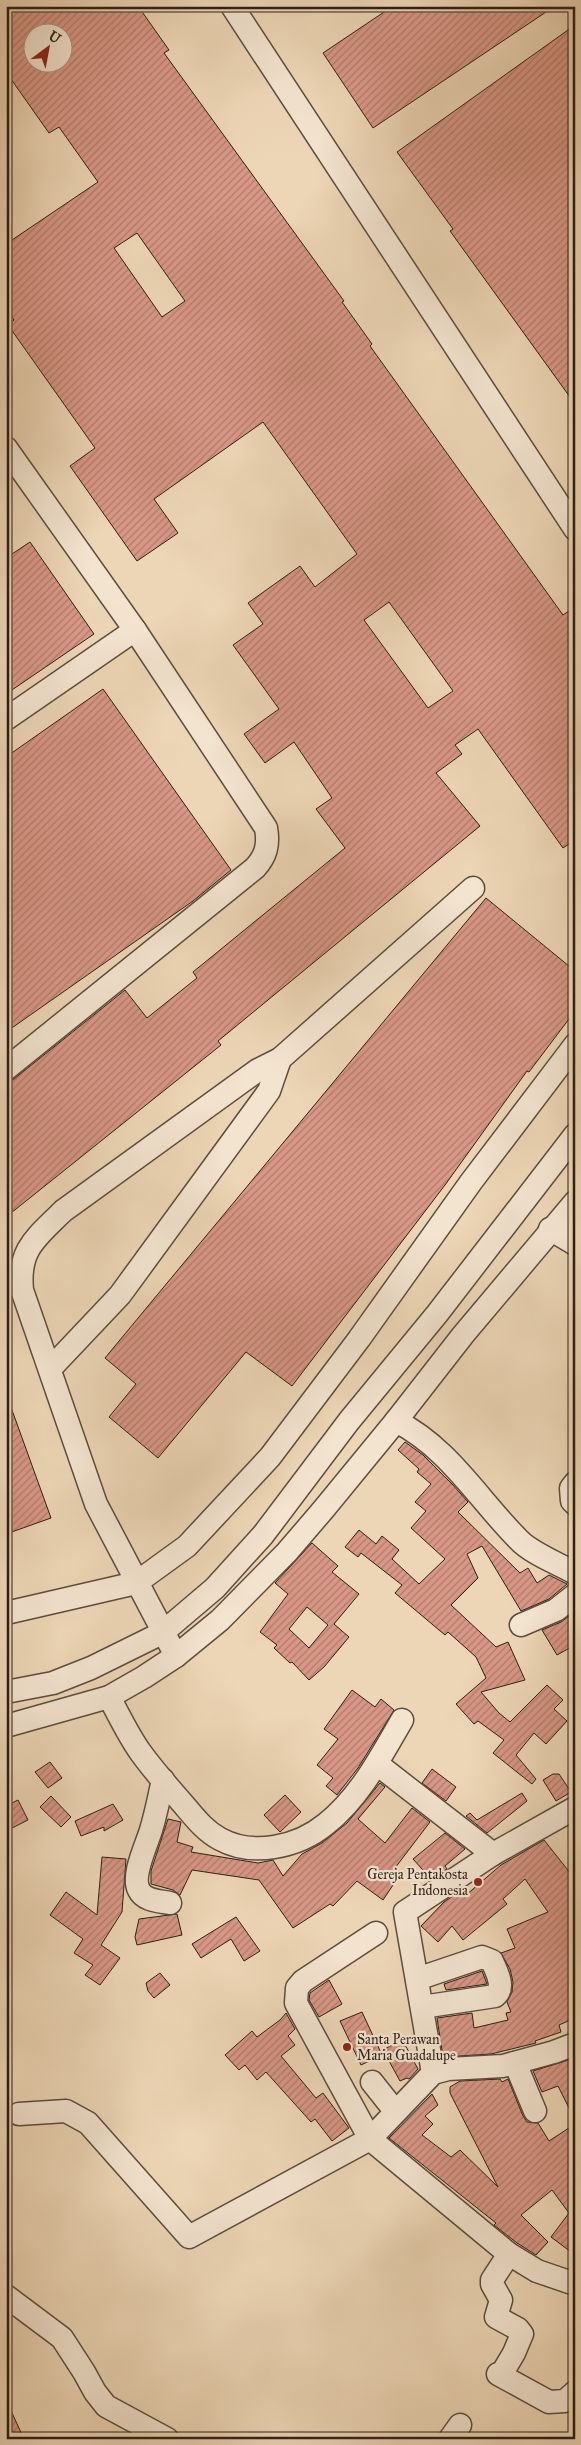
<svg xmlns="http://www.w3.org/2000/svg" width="581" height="2445" font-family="'IM FELL Great Primer',serif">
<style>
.building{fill:url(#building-hatch);stroke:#2c1f16;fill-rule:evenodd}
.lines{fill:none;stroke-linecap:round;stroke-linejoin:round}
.minor-casing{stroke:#5c4d3e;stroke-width:25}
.minor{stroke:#f3e4d0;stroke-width:22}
.poi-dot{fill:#8f2418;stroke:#f3e4d0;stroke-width:2}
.labels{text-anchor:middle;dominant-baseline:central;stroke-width:4.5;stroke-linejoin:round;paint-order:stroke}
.poi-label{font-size:14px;fill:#2c1f16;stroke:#f3e4d0;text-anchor:end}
</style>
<defs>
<pattern id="building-hatch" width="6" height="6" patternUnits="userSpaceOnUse" patternTransform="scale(1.25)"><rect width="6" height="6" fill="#d99786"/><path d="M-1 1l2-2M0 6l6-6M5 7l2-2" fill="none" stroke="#b07b6d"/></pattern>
</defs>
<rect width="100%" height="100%" fill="#edd6b6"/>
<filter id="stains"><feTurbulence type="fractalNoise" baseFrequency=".004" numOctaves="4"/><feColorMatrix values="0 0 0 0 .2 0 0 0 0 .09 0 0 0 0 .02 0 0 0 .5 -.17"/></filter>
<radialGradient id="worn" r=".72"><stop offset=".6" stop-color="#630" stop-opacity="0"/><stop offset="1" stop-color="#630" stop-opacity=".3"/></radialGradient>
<g class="building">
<path d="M6 6H138L169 50 164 53 344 301 342 302 372 344 370 346 563 615 575 607V840L563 848 478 729 455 745 462 754 436 773 480 826 218 1041 221 1045 6 1217V1082L14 1079 125 990 147 1018 197 978 193 972 345 848 316 809 332 798 294 742 265 763 244 734 279 709 233 645 263 624 248 603 300 566 315 587 357 554 263 422 154 499 178 533 137 561 70 466 95 448 8 325 14 320 6 309V244L98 182 59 127 49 133 6 72ZM32 32H62V62H32ZM137 233 185 301 162 317 114 248ZM389 602 453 691 428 708 364 620Z"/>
<path d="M393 6H555L373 128 323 53Z"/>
<path d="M575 25V404L450 231 453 229 397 152Z"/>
<path d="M30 542 94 634 6 694V558Z"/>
<path d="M103 689 231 870 193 901 6 1032V757Z"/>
<path d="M486 898 575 971V1011L529 1072 527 1071 445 1185 292 1386 246 1352 158 1458 109 1417 136 1384 105 1358Z"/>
<path d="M6 1399H8L51 1518 6 1534Z"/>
<path d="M405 1442 423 1455 452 1484 468 1502 458 1512 520 1573 528 1568 537 1583 549 1575 567 1584 549 1599 521 1611 482 1546 467 1554 478 1578 451 1605 496 1647 508 1642 525 1680 481 1692 499 1713 510 1722 547 1685 563 1700 554 1709 567 1721 546 1744 534 1733 516 1755 536 1779 532 1784 493 1753 504 1740 478 1721 474 1724 456 1704 486 1678 476 1657 448 1632 445 1635 395 1593 402 1585 361 1553 358 1557 345 1547 359 1530 376 1544 382 1536 399 1550 392 1559 419 1584 445 1559 411 1528 426 1511 415 1502 431 1484 417 1472 419 1469 398 1450Z"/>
<path d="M312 1543 338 1566 332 1572 359 1594 334 1624 349 1637 324 1667 309 1680 292 1662 290 1663 274 1648 277 1645 260 1632 288 1594 275 1583ZM307 1607 328 1625 309 1648 289 1629Z"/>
<path d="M572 1614 575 1618V1645L557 1655 542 1630 561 1622Z"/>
<path d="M352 1690 375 1707 381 1699 394 1710 358 1768 337 1795 326 1786 333 1778 317 1765 338 1739 324 1729Z"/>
<path d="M50 1762 62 1778 48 1788 35 1772Z"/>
<path d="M432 1769 456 1787 446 1801 422 1783Z"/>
<path d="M553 1774H559L571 1792 556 1801 543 1780Z"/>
<path d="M380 1783 385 1787 358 1819 385 1843 412 1808 430 1822 395 1868 401 1873 383 1900 357 1881 333 1906 330 1904 293 1928 259 1880 192 1870 180 1895 173 1890 151 1884V1871L168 1819 181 1822 177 1842 193 1847 191 1852 258 1863 273 1860 283 1876 302 1854 322 1843 347 1823Z"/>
<path d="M522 1793 527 1801 487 1833 466 1816 470 1813 477 1820Z"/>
<path d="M285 1795 301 1812 280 1832 264 1815Z"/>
<path d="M51 1796 71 1817 61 1827 40 1807Z"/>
<path d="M18 1800 28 1820 6 1831V1806Z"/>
<path d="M113 1804 123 1820 104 1831V1827L81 1836 75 1821Z"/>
<path d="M445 1833 465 1849 445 1866 447 1869 431 1879 413 1859Z"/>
<path d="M544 1840 575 1879V2018L559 2025 561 2032 535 2041 536 2043 491 2054 443 2057 437 2018 472 2013 474 2028 508 2020 506 2013 511 2012 507 2002 512 1992 513 1982 510 1969 501 1953 515 1948 507 1929 548 1912 525 1879 503 1899 507 1904 463 1940 452 1926 438 1942 421 1926 444 1902 462 1890 466 1895 501 1865Z"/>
<path d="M102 1857 126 1859 122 1912 101 1945 120 1958 100 1985 85 1975 93 1965 74 1953 83 1939 50 1915 66 1892 97 1915Z"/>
<path d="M177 1914 182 1935 137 1945 135 1937 139 1919Z"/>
<path d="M236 1917 260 1951 244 1961 231 1939 201 1958 192 1944Z"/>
<path d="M482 1971 487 1984 446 1990 444 1984Z"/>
<path d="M160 1973 170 1985 154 1998 148 1991 146 1983Z"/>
<path d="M329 1980 342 2004 319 2017 309 2000 310 1993Z"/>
<path d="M362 2012 382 2055 361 2065 340 2021Z"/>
<path d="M286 2013 295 2029 288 2036 295 2045 281 2056 316 2098 323 2093 349 2128 332 2141 315 2119 311 2122 266 2072 257 2080 245 2065 239 2070 225 2055 252 2031 257 2037 280 2020Z"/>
<path d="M402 2039 418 2069 409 2079 407 2078 400 2081 383 2050Z"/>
<path d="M575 2058V2120L558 2086 542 2092 533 2071Z"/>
<path d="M500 2079 502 2082 508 2079 523 2116 527 2122 538 2123 549 2141 575 2124V2255L551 2237 569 2213 552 2190 521 2215 548 2242 536 2255 517 2243 494 2225 496 2223 389 2138 432 2094 438 2105 425 2116 433 2124 422 2135 451 2157 460 2150 498 2187 450 2093V2087L460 2081Z"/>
<path d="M6 2400 24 2439H6Z"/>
</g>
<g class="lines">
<g class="minor-casing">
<g id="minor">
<path d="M232 6 575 529"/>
<path d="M6 448 135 630 266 828C269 845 266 856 255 868L6 1069"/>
<path d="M6 719 135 630"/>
<path d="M550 1229 575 1244"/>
<path d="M50 1369 120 1295 269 1091 280 1059"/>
<path d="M396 1421C449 1448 478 1499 519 1540 531 1553 559 1564 575 1573"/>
<path d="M575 1483 571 1488 572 1501 575 1504"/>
<path d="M6 1613 136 1583 187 1546 270 1457 359 1339 471 1182 575 1045"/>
<path d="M521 1625 556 1610 575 1595"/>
<path d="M176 1656 96 1504 22 1290C18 1249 36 1238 63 1211L258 1070 280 1059 473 888"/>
<path d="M6 1692 53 1683 91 1668 162 1633 215 1588 263 1535 349 1421 437 1314 575 1135"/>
<path d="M109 1697C119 1715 128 1735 141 1753 154 1771 169 1788 184 1805 195 1818 205 1831 220 1839 253 1857 298 1847 326 1824 360 1797 381 1756 402 1720"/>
<path d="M6 1726 109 1697 144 1677 176 1656 220 1620 287 1552 323 1510 396 1421 463 1335 575 1202"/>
<path d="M377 1764 493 1854"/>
<path d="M163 1780C159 1797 156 1814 151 1830 147 1844 131 1876 139 1890 144 1901 160 1901 170 1903"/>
<path d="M376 1933 303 1981 297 1988 296 2003 370 2139 509 2254 492 2280V2284L501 2300 496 2317 518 2329 522 2334 514 2353 501 2375"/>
<path d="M417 1979 482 1957 492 1961C496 1971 506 1987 495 1996L422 2007"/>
<path d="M515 2063 535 2111"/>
<path d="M433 2073 405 1912 493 1854 575 1808"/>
<path d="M372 2082 395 2111"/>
<path d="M19 2114 66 2111 88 2123 189 2237 370 2139 433 2073 448 2069 503 2066 554 2052 575 2044"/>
<path d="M509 2254 537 2271 575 2284"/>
<path d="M6 2296 62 2338 84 2372 95 2392 106 2406 167 2439"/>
<path d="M498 2374 549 2402 565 2401 575 2392"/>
<path d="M450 2439 460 2425"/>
</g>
</g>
<use href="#minor" class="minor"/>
</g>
<g class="poi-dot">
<circle cx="478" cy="1882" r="5"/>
<circle cx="347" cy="2047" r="5"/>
</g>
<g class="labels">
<g class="poi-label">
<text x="468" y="1874">Gereja Pentakosta<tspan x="468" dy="16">Indonesia</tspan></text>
<text x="357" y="2039" text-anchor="start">Santa Perawan<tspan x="357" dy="16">Maria Guadalupe</tspan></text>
</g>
</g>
<rect width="581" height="2445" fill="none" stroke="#edd6b6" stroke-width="25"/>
<rect x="8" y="8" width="566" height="2430" fill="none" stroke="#2c1f16" stroke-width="2.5"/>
<rect x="12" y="12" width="556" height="2420" fill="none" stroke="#2c1f16"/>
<g transform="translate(48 48) rotate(32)"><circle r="24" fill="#f3e4d0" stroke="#a39586"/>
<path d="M0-4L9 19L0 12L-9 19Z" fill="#8f2418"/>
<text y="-8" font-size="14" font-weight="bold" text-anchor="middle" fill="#2c1f16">U</text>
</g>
<rect width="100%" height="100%" filter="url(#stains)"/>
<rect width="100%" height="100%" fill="url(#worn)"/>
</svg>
